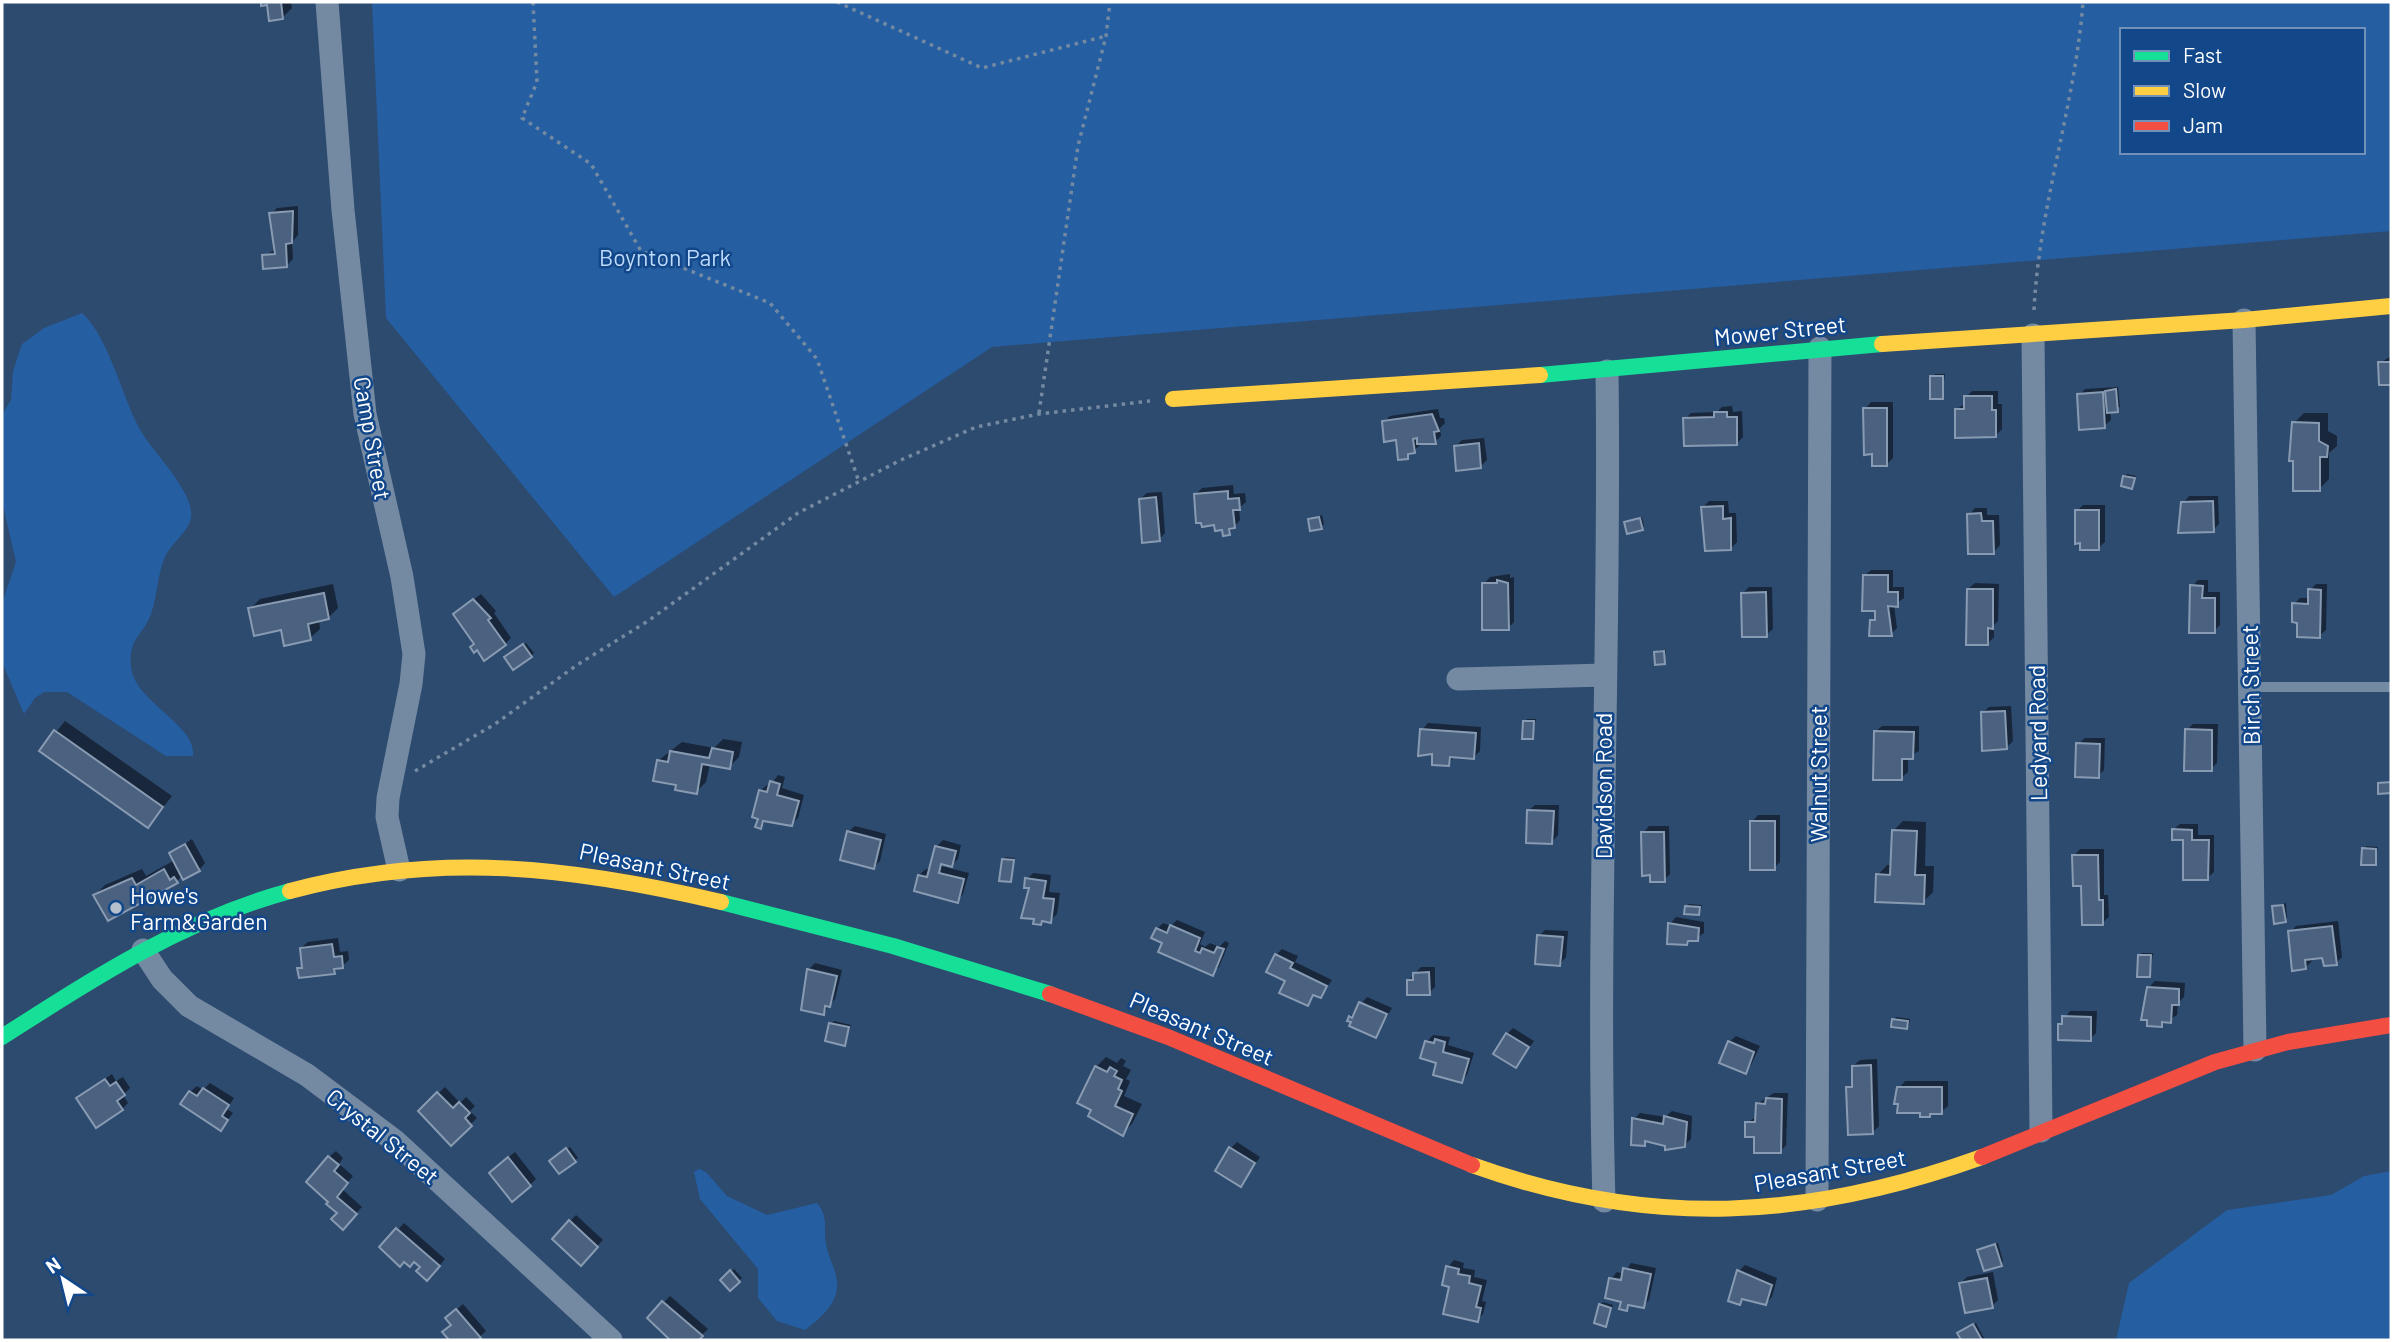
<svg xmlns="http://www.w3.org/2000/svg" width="2393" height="1342" font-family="Barlow,sans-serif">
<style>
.green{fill:#255ea1;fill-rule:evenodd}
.shadow{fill:#0007}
.building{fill:#4a627f;stroke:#889bb2;stroke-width:2}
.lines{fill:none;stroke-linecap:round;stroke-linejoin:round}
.path{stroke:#748aa3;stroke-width:3.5;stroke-dasharray:3.5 5;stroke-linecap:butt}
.lane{stroke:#748aa3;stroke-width:10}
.street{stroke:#748aa3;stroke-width:23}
.fast{stroke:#16e098;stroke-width:16}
.slow{stroke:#ffcf43;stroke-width:16}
.jam{stroke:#f24e42;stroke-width:16}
.poi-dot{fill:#b6c0cd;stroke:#12478a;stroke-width:2.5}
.labels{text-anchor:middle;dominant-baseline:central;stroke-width:5;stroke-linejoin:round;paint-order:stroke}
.park-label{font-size:23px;fill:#bfdbfc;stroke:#12478a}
.street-label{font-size:23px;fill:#fff;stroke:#12478a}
.poi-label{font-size:23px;fill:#fff;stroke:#12478a;text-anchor:start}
</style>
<rect width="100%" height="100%" fill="#2d4a6f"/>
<g class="green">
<path d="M372 2H2391V231L992 347 614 597 386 318ZM2122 30H2363V152H2122Z"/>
<path d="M82 313C111 339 123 404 144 436 157 456 195 494 191 518 188 532 174 541 167 553 157 571 158 595 151 614 143 636 128 638 131 667 135 703 197 724 193 756H166L67 692H44L35 698 24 714 2 662V603L16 562 2 501V415L11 400 13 371 22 344 44 328Z"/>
<path d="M699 1169 706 1172 727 1196 767 1215 817 1203C829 1217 823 1228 826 1244 828 1257 836 1269 837 1282 839 1303 820 1319 805 1330L777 1321 758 1298V1269L700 1199 694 1172Z"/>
<path d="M2391 1171V1340H2116L2129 1283 2227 1210 2331 1195 2364 1176Z"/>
</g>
<g class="shadow">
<path d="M262 2H291L292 8 282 18 269 3Z"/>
<path d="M298 206V235L292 242 293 259 287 265 264 256 276 249 271 214 277 208Z"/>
<path d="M2391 356V383H2380V363Z"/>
<path d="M1935 374H1945L1942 397 1932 377Z"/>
<path d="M2118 387 2120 407 2110 411 2111 420 2104 426 2079 395 2085 389Z"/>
<path d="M1972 391H1998V404H2002V429L1995 436 1957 409 1966 403V397Z"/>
<path d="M1871 402H1893V458L1887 464 1865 409Z"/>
<path d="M1732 406 1733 412 1742 411 1743 437 1737 443 1685 419 1691 413 1717 412 1722 407Z"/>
<path d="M1438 409 1440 418H1444L1445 423 1440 428 1441 436 1435 442H1420V445L1407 457 1384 422 1390 416Z"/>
<path d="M2304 413H2328V431L2337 436V446L2329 453V479L2319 489 2294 423Z"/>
<path d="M1484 438 1487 460 1480 467 1456 446 1462 440Z"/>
<path d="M2127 474 2136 476 2132 487 2124 477Z"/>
<path d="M1233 485 1234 494 1245 493 1246 502 1239 508 1240 520 1229 533 1196 494 1202 488Z"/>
<path d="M1162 492 1165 533 1159 540 1140 499 1147 493Z"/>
<path d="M2189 496H2218L2219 524 2213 530 2183 503Z"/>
<path d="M1709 501H1728L1729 513H1736L1737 542 1731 548 1703 507Z"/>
<path d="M2083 505H2105V542L2098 548 2082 542 2077 511Z"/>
<path d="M1975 508H1987V515H1999L2000 545 1994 552 1969 515Z"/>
<path d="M1322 515 1324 524 1321 527 1310 520Z"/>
<path d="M1642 517 1644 526 1642 529 1626 523Z"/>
<path d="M1871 570H1893V587H1904V598L1894 605 1897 628 1891 634 1871 621 1876 616V609L1864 576Z"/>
<path d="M1510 574V578L1514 577V622L1508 628 1484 584 1490 577Z"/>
<path d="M2198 580H2208V592H2220V625L2214 631 2192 586Z"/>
<path d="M1975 583 1999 584 1998 621 1994 625V637L1988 643 1968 589Z"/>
<path d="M333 584 338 608 328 618 319 620 320 629 310 638 282 628 250 609 260 599Z"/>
<path d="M2316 584H2327L2326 630 2319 636 2299 621 2294 604 2300 598H2310V590Z"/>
<path d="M1749 587H1772L1773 629 1766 635 1743 593Z"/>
<path d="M481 594 496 611 494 613 511 638 505 644 476 643 455 614Z"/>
<path d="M526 643 534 653 531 656 509 655Z"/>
<path d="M1659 650H1666L1664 662 1656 653Z"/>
<path d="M2011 706 2013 741 2007 747 1982 713 1989 707Z"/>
<path d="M1527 719H1536L1532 737 1525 721Z"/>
<path d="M65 721 172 796 148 826 41 751Z"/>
<path d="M1428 723 1481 727 1480 751 1474 757 1455 756 1448 764 1434 752 1422 730Z"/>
<path d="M2193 724H2218L2217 763 2211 769 2187 730Z"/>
<path d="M1882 726H1919V751L1908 757V772L1901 778 1875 732Z"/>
<path d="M2085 738H2105L2104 770 2098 776 2078 744Z"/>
<path d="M723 739 742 742 739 757 729 767 710 764 706 782 696 792 678 784 659 760 682 742 714 748Z"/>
<path d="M778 775 785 777 782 788 804 795 798 818 791 824 767 820 760 827V791L767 785 770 786Z"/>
<path d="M1535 805H1559L1558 835 1552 842 1528 811Z"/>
<path d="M1758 815H1780V862L1774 868 1752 822Z"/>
<path d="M1903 821 1926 822 1925 866H1934L1933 892 1923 902 1878 875 1887 865H1892L1893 831Z"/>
<path d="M2180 824H2198V835H2214V872L2207 878 2185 839 2173 830Z"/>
<path d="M855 826 886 834 880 861 874 867 848 832Z"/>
<path d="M1649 826H1669L1670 874 1664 880 1643 833Z"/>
<path d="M192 839 205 863 199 870 183 875 177 881 95 895 105 885 142 869 146 876 175 860 171 854Z"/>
<path d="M943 840 961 845 958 859 952 865 938 862 937 865 969 873 963 894 957 901 919 875 926 869 930 870 936 847Z"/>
<path d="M2366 846 2378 847 2375 863 2364 849Z"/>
<path d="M2080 849H2104V895H2108L2109 917 2102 923 2082 884 2074 856Z"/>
<path d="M1006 857 1015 858 1010 881 1003 859Z"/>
<path d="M1033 873 1051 875 1049 892 1060 893 1057 914 1050 921 1035 922 1036 918 1023 916 1031 887 1027 879Z"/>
<path d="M2286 903 2287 918 2285 921 2274 907Z"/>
<path d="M1689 904 1702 905 1701 910 1699 913 1686 907Z"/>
<path d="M1676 917 1704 922V933L1687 944 1670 924Z"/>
<path d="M1177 920 1205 932 1200 944 1205 947 1210 943 1219 947 1225 941 1229 943 1219 967 1212 973 1164 942 1157 929 1163 923 1171 926Z"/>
<path d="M2338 921 2342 957 2336 963 2324 956 2311 957 2312 961 2305 968 2290 932 2296 926Z"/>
<path d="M1545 930 1568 931 1566 957 1560 964 1539 936Z"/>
<path d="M338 938 340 952 348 951 349 960 342 966 334 972 299 969 303 965 301 948 308 942Z"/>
<path d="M1282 949 1298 956 1295 962 1332 980 1321 996 1316 994 1307 1004 1287 980 1276 955Z"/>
<path d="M2142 953H2153L2150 975 2140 956Z"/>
<path d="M815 963 842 970 835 999 823 1013 808 970Z"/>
<path d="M1421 967H1435V987L1429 993 1408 981Z"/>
<path d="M2155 981 2185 983 2184 997 2178 1003 2177 1015 2161 1025 2148 988Z"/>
<path d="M1367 997 1392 1008 1376 1036 1350 1017Z"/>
<path d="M2070 1011H2097L2096 1033 2090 1039 2060 1025Z"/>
<path d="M1896 1017 1910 1019 1909 1025 1906 1027 1894 1020Z"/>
<path d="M834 1021 851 1025 845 1044 831 1024Z"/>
<path d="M1513 1028 1534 1041 1516 1066 1507 1034Z"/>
<path d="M1433 1035 1450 1037 1448 1045 1474 1053 1467 1075 1461 1081 1438 1061 1427 1042Z"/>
<path d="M1736 1036 1760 1046 1751 1065 1745 1072 1729 1042Z"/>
<path d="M1106 1057 1117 1063 1121 1058 1126 1061 1123 1066 1131 1070 1126 1079 1130 1081 1124 1096 1142 1104 1132 1124 1122 1134 1096 1067Z"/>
<path d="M1877 1059 1879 1126 1873 1132 1848 1088 1854 1082 1853 1066 1860 1060Z"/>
<path d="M112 1074 116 1081 123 1077 130 1088 123 1095 128 1103 122 1109 78 1098Z"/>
<path d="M1905 1081H1948V1106L1941 1112 1930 1115 1899 1102V1088Z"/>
<path d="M210 1083 234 1098 227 1109 233 1113 221 1129 190 1092 197 1086 203 1090Z"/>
<path d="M445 1087 460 1103 466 1097 475 1106 470 1111 477 1118 451 1143 420 1111Z"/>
<path d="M1774 1093H1788L1786 1145 1780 1152 1747 1123 1757 1116V1104Z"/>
<path d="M1672 1111 1692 1116 1691 1139 1684 1146 1648 1140 1644 1144 1634 1119 1640 1113 1665 1117Z"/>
<path d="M1237 1142 1260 1157 1241 1185 1231 1148Z"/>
<path d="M570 1147 578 1158 559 1172 554 1158Z"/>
<path d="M336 1151 343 1158 339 1164 353 1176 342 1189 362 1207 343 1227 329 1157Z"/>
<path d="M515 1152 536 1179 530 1185 497 1167Z"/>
<path d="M576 1215 603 1240 581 1263 554 1238Z"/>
<path d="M404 1223 445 1259 433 1273 415 1260 382 1247Z"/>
<path d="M1998 1243 2003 1261 2001 1264 1979 1251Z"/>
<path d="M1454 1260 1464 1263 1463 1268 1475 1270 1474 1277 1487 1280 1482 1301 1486 1302 1483 1314 1477 1320 1448 1267Z"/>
<path d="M1631 1263 1656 1268 1649 1300 1643 1306 1632 1303 1626 1309 1611 1279 1617 1272 1624 1274Z"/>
<path d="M1745 1265 1777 1278 1772 1297 1765 1304 1745 1298 1740 1303 1739 1271Z"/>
<path d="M734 1269 742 1278 730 1289 722 1280Z"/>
<path d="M1993 1272 1998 1300 1992 1306 1961 1283 1967 1277Z"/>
<path d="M670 1296 708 1329 697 1340H673L649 1318Z"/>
<path d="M1603 1302 1613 1305 1605 1325 1600 1305Z"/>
<path d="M463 1304 486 1331 476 1340H452L445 1332 453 1324 454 1312Z"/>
<path d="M1976 1323 1984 1338 1963 1340 1959 1333Z"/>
</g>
<g class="building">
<path d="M261 2H281L283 19 269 21 267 5 261 6Z"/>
<path d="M293 211 292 243 286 244 287 267 263 269 262 255 275 254 269 213Z"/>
<path d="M2378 362H2391V385H2379Z"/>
<rect x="1930" y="376" width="13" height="23"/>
<path d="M2116 389 2118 412 2107 413 2105 391Z"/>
<path d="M2103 392 2105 428 2079 430 2077 394Z"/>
<path d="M1964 396H1992V410H1996V437L1955 438V409H1964Z"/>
<path d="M1863 408H1887V466H1872V454L1864 455Z"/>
<path d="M1714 412H1727V417H1737V445L1684 446 1683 418 1714 417Z"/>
<path d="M1432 414 1439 431 1434 432 1436 444H1417V438L1413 439 1415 453 1408 454V459L1398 460 1396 440 1384 442 1382 421Z"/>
<path d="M2292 422 2319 423V441L2328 446 2327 457H2320V491H2293V461H2289Z"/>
<path d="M1479 443 1481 468 1456 471 1454 446Z"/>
<path d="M2123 476 2135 478 2132 489 2121 486Z"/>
<path d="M1228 491V499L1239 498 1240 510H1233L1235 528 1229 529 1230 535 1223 536 1222 530 1215 531 1214 525 1202 527 1201 523H1196L1194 494Z"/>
<path d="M1156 497 1160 541 1142 543 1139 499Z"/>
<path d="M2213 501 2214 532 2178 533 2181 502Z"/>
<path d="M1723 506V519L1731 518V550L1705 551 1701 507Z"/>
<path d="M2075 510H2099V550H2080V543L2075 544Z"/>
<path d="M1981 513 1982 521H1993L1994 554H1968L1967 514Z"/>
<path d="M1319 517 1322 529 1310 531 1308 519Z"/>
<path d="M1640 518 1643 530 1627 534 1624 522Z"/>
<path d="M1863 575H1888V592H1898V607L1888 606 1892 636H1869L1870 620H1875V611H1862Z"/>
<path d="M1497 580 1508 583 1509 630H1482V583H1497Z"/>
<path d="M2190 585 2203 586 2202 598H2215V633H2189Z"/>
<path d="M1967 589H1993V629L1988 628V645H1966Z"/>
<path d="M2308 589 2321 590 2320 638 2297 637V623L2292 622V603L2308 604Z"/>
<path d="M1766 592 1767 637H1742L1741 593Z"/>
<path d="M324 593 329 619 308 624 311 640 284 646 281 630 254 636 248 608Z"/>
<path d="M473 599 491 618 488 620 506 645 484 661 477 650 474 653 470 647 474 644 453 614Z"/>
<path d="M523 644 532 657 513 670 504 657Z"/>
<path d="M1664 651 1665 664 1655 665 1654 652Z"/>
<path d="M2005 711 2007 749 1982 751 1981 712Z"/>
<path d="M1523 721H1534L1533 739H1522Z"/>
<path d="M1420 729 1476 733 1474 759 1450 757 1449 766 1432 765V754L1418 756Z"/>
<path d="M2185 729 2212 730V771H2184Z"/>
<path d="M54 730 163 807 148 828 39 751Z"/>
<path d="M1874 731 1914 732 1913 759H1902V780H1873Z"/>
<path d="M2076 743 2100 744 2099 778 2075 777Z"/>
<path d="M712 748 733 752 730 769 702 764 697 794 675 790 676 785 653 781 657 760 668 762 670 751 709 758Z"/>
<path d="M770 781 780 784 777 795 799 801 792 826 763 821 761 829 755 827 758 819 752 817 759 790 767 792Z"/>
<path d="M2391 782V793L2378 794V783Z"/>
<path d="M1527 810 1554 811 1552 844 1526 843Z"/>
<rect x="1750" y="821" width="25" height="49"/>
<path d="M2172 829 2192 830V840H2209L2208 880H2183V840H2172Z"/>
<path d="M1892 830 1917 831 1915 875H1925L1924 904 1875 902 1876 874 1890 875Z"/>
<path d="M847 831 881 840 874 869 840 860Z"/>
<path d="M1641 832H1664L1665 882H1650V875L1642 876Z"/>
<path d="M185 844 200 871 183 880 169 853Z"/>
<path d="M935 846 956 851 952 867 941 864 939 873 964 879 958 903 914 891 918 875 927 877Z"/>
<path d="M2362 848 2376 849V865H2361Z"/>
<path d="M2072 855H2098L2099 900H2103V925H2082L2081 886H2073Z"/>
<path d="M1002 859 1014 860 1011 882 999 881Z"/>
<path d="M164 869 170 880 174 877 178 883 108 921 93 895 132 878 136 885Z"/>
<path d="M1025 878 1046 881 1043 898 1054 899 1051 923 1042 921 1041 925 1033 924 1034 919 1021 918 1029 888H1024Z"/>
<path d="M2283 905 2286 922 2274 924 2272 906Z"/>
<path d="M1685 906 1700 907 1699 915 1684 914Z"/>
<path d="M1668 923 1699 928 1698 941H1688L1687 945 1667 944Z"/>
<path d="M1170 925 1200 938 1195 951 1200 953 1202 948 1214 953 1217 947 1224 949 1213 976 1158 952 1162 943 1151 938 1156 928 1167 933Z"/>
<path d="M2332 926 2337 965 2324 966 2322 958 2305 960 2306 969 2292 971 2288 931Z"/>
<path d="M1537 935 1563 937 1560 966 1535 964Z"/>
<path d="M332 944 334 957 342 956 343 968 334 969 335 974 299 978 297 968H302L300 948Z"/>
<path d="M1275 954 1293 963 1290 968 1327 986 1321 998 1313 995 1308 1006 1279 993 1285 981 1266 972Z"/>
<path d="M2138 955H2151L2150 977H2137Z"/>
<path d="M807 969 837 976 830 1007 825 1006 824 1015 801 1010Z"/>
<path d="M1429 972 1430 995H1407V980H1413V973Z"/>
<path d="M2147 987 2179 989V1005H2172L2171 1023 2162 1022V1027L2147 1026V1020H2141Z"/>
<path d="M1359 1002 1387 1014 1376 1038 1349 1026 1351 1022 1347 1021 1349 1016 1352 1018Z"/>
<path d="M2062 1016 2091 1017V1041L2058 1040V1024H2062Z"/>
<path d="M1892 1019 1908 1021 1907 1029 1891 1027Z"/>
<path d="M829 1023 849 1027 845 1046 825 1041Z"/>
<path d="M1506 1033 1529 1047 1516 1068 1493 1054Z"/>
<path d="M1435 1039 1445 1042 1443 1052 1469 1059 1462 1083 1433 1075 1436 1063 1420 1058 1425 1041 1434 1043Z"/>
<path d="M1728 1041 1754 1052 1746 1074 1719 1063Z"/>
<path d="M1871 1065 1873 1134 1848 1135 1846 1087H1852V1066Z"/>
<path d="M1095 1066 1107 1072 1110 1067 1117 1071 1114 1076 1122 1080 1118 1089 1122 1091 1115 1106 1133 1114 1123 1136 1088 1116 1091 1110 1077 1103Z"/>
<path d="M105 1079 110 1086 116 1082 125 1095 117 1101 123 1110 96 1128 76 1098Z"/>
<path d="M1897 1087H1942V1114H1930V1117H1920V1113H1897L1898 1104H1894Z"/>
<path d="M203 1088 229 1105 222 1116 228 1120 221 1131 180 1104 189 1091 197 1096Z"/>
<path d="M437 1092 453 1108 459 1102 470 1113 465 1118 472 1126 451 1146 418 1111Z"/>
<path d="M1766 1098 1782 1099 1781 1153H1754V1137H1745V1122H1755L1756 1103 1765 1104Z"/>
<path d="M1664 1116 1687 1122 1685 1147 1665 1150V1146L1645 1141V1146L1631 1145 1632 1118 1663 1124Z"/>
<path d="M1229 1147 1255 1163 1241 1187 1215 1171Z"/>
<path d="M566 1148 576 1162 559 1174 549 1161Z"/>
<path d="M328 1156 339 1165 334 1171 348 1183 337 1197 357 1214 343 1230 331 1219 337 1213 326 1204 328 1202 306 1182Z"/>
<path d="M508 1157 531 1186 512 1202 489 1173Z"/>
<path d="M569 1220 598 1247 581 1266 552 1239Z"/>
<path d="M396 1228 440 1266 427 1281 416 1271 420 1267 414 1262 410 1267 404 1262 400 1267 379 1247Z"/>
<path d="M1995 1244 2002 1266 1984 1271 1977 1250Z"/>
<path d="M1446 1266 1459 1269 1458 1274 1470 1276 1469 1283 1481 1286 1476 1307 1481 1308 1478 1322 1443 1314 1449 1287 1442 1285Z"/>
<path d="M1623 1268 1651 1274 1644 1308 1628 1305 1627 1311 1619 1309 1621 1302 1605 1298 1609 1278 1621 1280Z"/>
<path d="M730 1270 740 1282 730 1291 720 1280Z"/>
<path d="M1737 1270 1772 1285 1766 1305 1742 1299 1740 1305 1728 1301Z"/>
<path d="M1987 1278 1993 1308 1965 1313 1959 1283Z"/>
<path d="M662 1301 703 1336 699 1340H670L647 1318Z"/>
<path d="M1599 1304 1611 1308 1606 1327 1594 1323Z"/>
<path d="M456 1309 481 1338 478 1340H449L442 1332 451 1325 445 1318Z"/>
<path d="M1973 1324 1982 1340H1961L1957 1333Z"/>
</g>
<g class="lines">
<g class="path">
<path d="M533 2 537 82 522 118 591 164 641 251 770 303 817 359 859 482"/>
<path d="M837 2 982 68 1106 36"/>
<path d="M2034 310C2039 206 2075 106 2083 2"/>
<path d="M1039 413 1078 146 1106 36 1110 2"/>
<path d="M415 771 495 724 577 665 648 621 798 513 901 460 976 427 1039 414 1150 401"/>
</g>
<path class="lane" d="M2250 687H2391"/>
<g class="street">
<path d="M327 2 343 210 365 414 402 577 414 654 411 684 388 798 387 817 399 870"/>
<path d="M2244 320 2255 1050"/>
<path d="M2033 335 2041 1131"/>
<path d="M1458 679 1604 675"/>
<path d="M143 950 162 979 189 1006 307 1075 395 1141 611 1340"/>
<path d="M1817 1200 1820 348"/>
<path d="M1604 1201C1596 924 1611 647 1607 371"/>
</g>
<g class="fast">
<path d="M1540 375 1882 344"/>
<path d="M721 902 893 946 1050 994"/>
<path d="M2 1037C94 978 183 920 290 891"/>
</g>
<g class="slow">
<path d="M1882 344 2244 320 2391 306"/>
<path d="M1173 399 1540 375"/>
<path d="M290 891C439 851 573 867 721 902"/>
<path d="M1472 1165C1650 1229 1806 1220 1982 1157"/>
</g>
<g class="jam">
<path d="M1050 994 1168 1037 1472 1165"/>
<path d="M1982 1157 2215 1062 2288 1042 2391 1025"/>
</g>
</g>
<circle class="poi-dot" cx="116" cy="908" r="7"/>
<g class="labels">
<g class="park-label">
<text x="665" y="257">Boynton Park</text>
</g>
<g class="street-label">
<text transform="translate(1780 330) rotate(-6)">Mower Street</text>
<text transform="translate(373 438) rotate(80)">Camp Street</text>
<text transform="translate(2250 685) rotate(-91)">Birch Street</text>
<text transform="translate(2037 733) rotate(-91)">Ledyard Road</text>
<text transform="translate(1818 774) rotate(-90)">Walnut Street</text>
<text transform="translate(1603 786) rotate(-90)">Davidson Road</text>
<text transform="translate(655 866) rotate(12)">Pleasant Street</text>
<text transform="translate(1202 1028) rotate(23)">Pleasant Street</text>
<text transform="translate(383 1136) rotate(39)">Crystal Street</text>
<text transform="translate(1830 1170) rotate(-10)">Pleasant Street</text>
</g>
<g class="poi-label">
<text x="130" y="895">Howe's<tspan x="130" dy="26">Farm&amp;Garden</tspan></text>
</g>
</g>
<rect width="2393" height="1342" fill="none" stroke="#ffffff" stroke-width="7"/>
<rect x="2120" y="28" width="245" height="126" fill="#12478a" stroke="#7191b9" stroke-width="2"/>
<rect x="2134" y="51" width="35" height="10" fill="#16e098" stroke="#7191b9" stroke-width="2"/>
<text x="2183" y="63" font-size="21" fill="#ffffff">Fast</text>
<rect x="2134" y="86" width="35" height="10" fill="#ffcf43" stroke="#7191b9" stroke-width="2"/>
<text x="2183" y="98" font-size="21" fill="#ffffff">Slow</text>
<rect x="2134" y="121" width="35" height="10" fill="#f24e42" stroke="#7191b9" stroke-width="2"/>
<text x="2183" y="133" font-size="21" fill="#ffffff">Jam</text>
<g transform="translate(63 1279) rotate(325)" stroke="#12478a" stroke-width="5" paint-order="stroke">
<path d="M0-5L12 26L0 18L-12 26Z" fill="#ffffff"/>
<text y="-10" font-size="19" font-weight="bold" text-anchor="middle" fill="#ffffff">N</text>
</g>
</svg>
